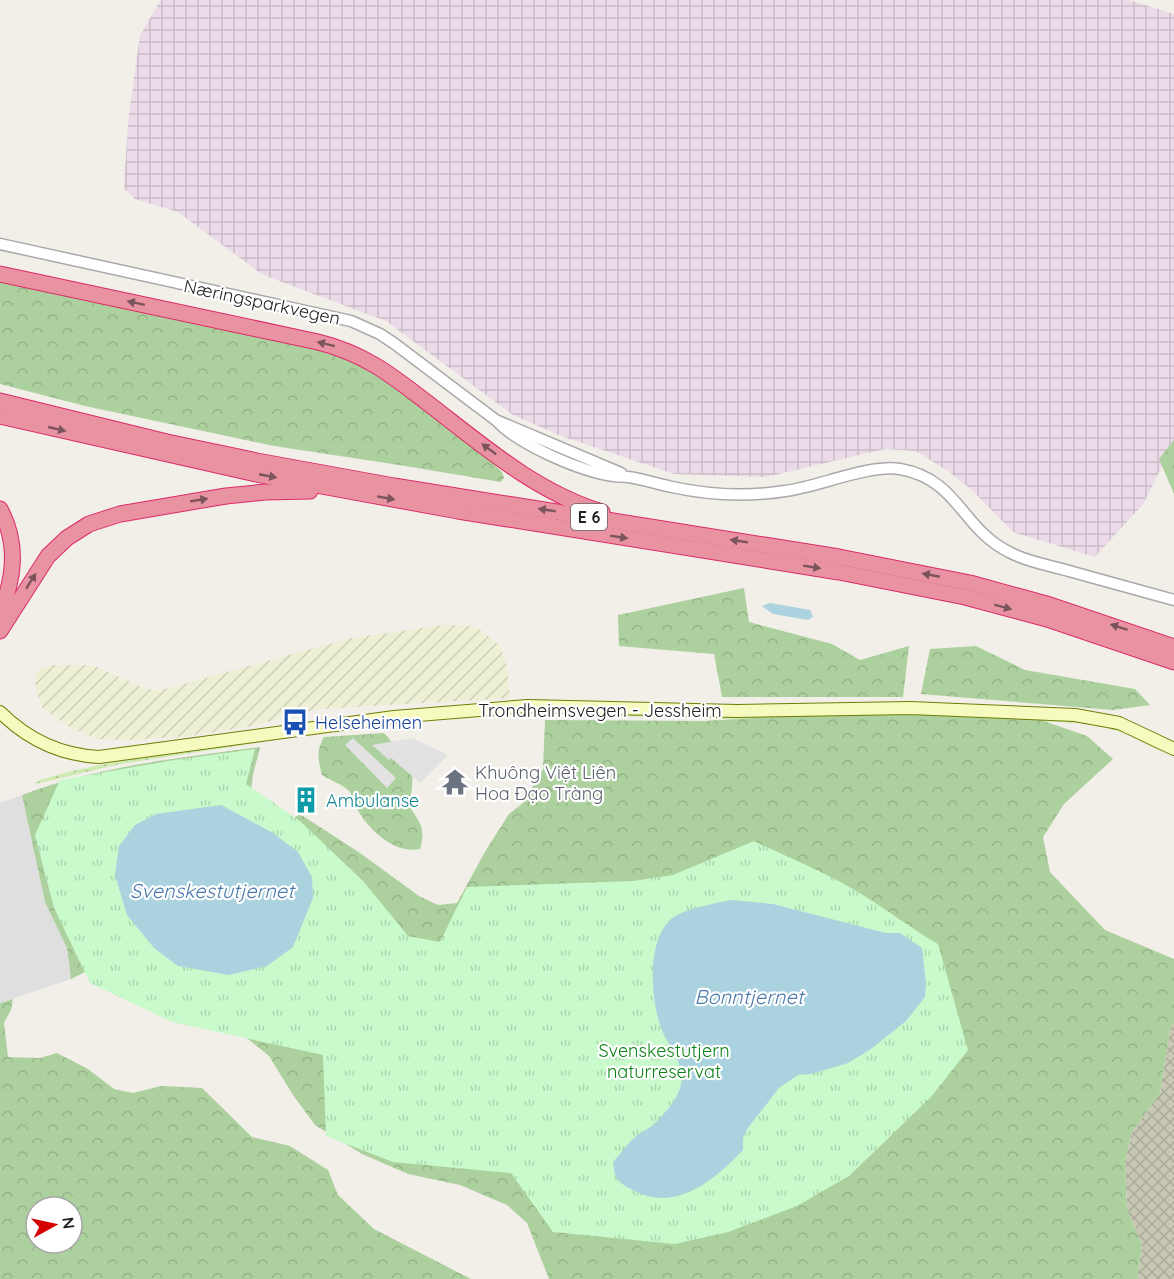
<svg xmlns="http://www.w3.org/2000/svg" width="1174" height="1279" font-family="Quicksand,sans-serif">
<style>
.residential{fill:#e0dfdf}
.industrial{fill:url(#industrial-grid)}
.construction{fill:url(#construction-cross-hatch)}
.farmland{fill:url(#farmland-furrows)}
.grass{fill:url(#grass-dots)}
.forest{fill:url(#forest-crowns);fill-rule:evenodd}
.park{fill:url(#park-tufts)}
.parking{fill:#e2e2e2}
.water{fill:#aad3df}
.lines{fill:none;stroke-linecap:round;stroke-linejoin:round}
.tertiary-casing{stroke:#a9a9a9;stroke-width:13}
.secondary-casing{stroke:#707d05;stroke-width:14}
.motorway-casing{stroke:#dc2a67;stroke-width:17}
.tertiary{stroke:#fff;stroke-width:10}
.secondary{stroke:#f7fabf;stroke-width:12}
.motorway{stroke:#e892a2;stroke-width:15}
.oneway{fill:#7b545c}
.labels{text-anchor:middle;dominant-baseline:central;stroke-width:4.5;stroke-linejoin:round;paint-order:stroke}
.shield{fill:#fff;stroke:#646464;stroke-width:1.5}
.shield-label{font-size:16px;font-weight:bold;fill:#222}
.street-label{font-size:18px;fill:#222;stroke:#fff}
.transit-label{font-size:18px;fill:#164399;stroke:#fff;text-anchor:start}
.worship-label{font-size:18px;fill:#5b616d;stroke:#fff;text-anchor:start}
.culture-label{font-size:18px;fill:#0d838f;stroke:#fff;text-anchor:start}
.park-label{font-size:18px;fill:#0c8416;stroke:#fff}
.water-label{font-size:20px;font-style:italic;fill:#4a7aab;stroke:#fff}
</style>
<defs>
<pattern id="industrial-grid" width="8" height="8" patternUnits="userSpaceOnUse" patternTransform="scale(1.5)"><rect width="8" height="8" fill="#ebdbe8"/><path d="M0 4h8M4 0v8" fill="none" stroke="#c9bcc7"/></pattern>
<pattern id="construction-cross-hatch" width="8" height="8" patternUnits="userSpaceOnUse" patternTransform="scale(1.5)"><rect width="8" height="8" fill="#c7c7b4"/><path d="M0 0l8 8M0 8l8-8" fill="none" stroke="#abab9a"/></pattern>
<pattern id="farmland-furrows" width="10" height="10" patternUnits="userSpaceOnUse" patternTransform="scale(1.5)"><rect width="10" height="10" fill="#eef0d5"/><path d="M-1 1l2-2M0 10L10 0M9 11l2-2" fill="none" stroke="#ccceb7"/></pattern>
<pattern id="grass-dots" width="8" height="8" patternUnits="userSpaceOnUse" patternTransform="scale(1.5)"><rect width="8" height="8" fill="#cdebb0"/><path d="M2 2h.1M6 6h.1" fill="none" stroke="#b0c997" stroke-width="1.8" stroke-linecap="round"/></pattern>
<pattern id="forest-crowns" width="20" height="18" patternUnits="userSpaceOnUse" patternTransform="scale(1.5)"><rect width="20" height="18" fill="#add19e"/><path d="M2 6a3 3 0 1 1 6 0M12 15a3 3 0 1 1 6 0" fill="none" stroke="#95b388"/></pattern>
<pattern id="park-tufts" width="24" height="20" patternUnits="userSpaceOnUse" patternTransform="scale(1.5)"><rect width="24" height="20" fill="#c8facc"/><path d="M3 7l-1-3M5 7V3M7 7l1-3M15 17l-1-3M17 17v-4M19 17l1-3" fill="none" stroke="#acd6af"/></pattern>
</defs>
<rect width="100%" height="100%" fill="#f2efe9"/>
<path class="residential" d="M22 795 45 902 67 948 71 979 0 1003V803Z"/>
<path class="industrial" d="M161 0H1129L1174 14V441L1144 503 1095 557 1013 532 972 490 948 471 916 451 885 449 766 477 674 474 561 436 513 415 386 321 263 275 178 212 135 199 124 188 128 122 140 35Z"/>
<path class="construction" d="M1174 1022V1279H1137L1142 1245 1127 1209 1125 1161 1132 1132 1160 1093 1170 1029Z"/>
<path class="farmland" d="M443 625H465L481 630 500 646 507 666 510 698 318 709 247 727 189 736 133 740 97 739 68 726 43 709 36 691 35 678 40 669 55 665H92L144 688 158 691 351 638Z"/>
<g class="grass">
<path d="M592 713H853L1082 721 1122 730 1174 758 1124 733 1096 725 1077 723 965 717 722 719 595 715Z"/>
<path d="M347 729 120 764 35 784 37 781C90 764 145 757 200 748 249 741 297 732 347 729Z"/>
</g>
<g class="forest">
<path d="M0 279 339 354 390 381 490 460 502 472 504 478 501 482 399 465 274 446 85 406 0 384Z"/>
<path d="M1174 440V494L1159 459Z"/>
<path d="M744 588 749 622 832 644 860 660 909 646 903 697H722L714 654 619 646 618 615Z"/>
<path d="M976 646 1025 670 1135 689 1150 705 1113 710 921 694 930 649Z"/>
<path d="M871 711 1038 719 1087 736 1113 759 1064 804 1043 837 1050 872 1105 930 1174 959V1022L1170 1029 1160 1093 1132 1132 1125 1161 1127 1209 1142 1245 1137 1279H549L527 1223 507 1205 460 1185 408 1174 362 1154 315 1125 293 1095 269 1056 242 1034 85 972 71 979 67 948 45 902 22 795C98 766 180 758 260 747L253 775 250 798 290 821 298 815 303 816 360 853 419 896 438 905 457 903 486 850 509 814 523 803 543 769 545 720 704 721Z"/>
<path d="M384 733 413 766 412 788 409 806C420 822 426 829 420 849 394 854 370 831 357 809 354 804 353 797 350 792 344 785 329 780 322 775 318 760 316 751 324 737Z"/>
<path d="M13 999 11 1010 4 1023 8 1057 40 1058 57 1053 88 1069 114 1089 133 1093 161 1086 202 1088 252 1137 290 1146 328 1170 338 1195 374 1229 471 1279H0V1003ZM36 1207H72V1243H36Z"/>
</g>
<path class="park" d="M255 749 246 784 300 821 364 882 408 936 440 942 467 887 633 881 673 875 754 841C787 857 822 871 853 889 883 907 909 927 938 944L968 1050 931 1097 849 1176 797 1206 728 1232 675 1244 553 1232 511 1173 393 1162 326 1136 323 1055 172 1022 90 983 54 908 35 835 60 780 168 761Z"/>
<g class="parking">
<path d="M353 738 396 778 387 788 345 745Z"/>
<path d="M412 738 448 755 420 783 391 758 389 760 372 745Z"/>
</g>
<g class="water">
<path d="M770 603 810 610 813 617 808 620 773 614 762 606Z"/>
<path d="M221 805 273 833 298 852 312 877 313 898 293 947 267 966 229 975 178 966 154 948 127 915 115 875 119 846 135 825 156 814Z"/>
<path d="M732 900 773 904 886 933H900L922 948 926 984 925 997 906 1021 871 1049 848 1063 811 1074 798 1075 779 1088 748 1128 743 1138V1150C715 1179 676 1214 633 1190 617 1182 615 1180 613 1162 620 1154 626 1146 634 1138 639 1133 647 1130 653 1125 663 1116 679 1098 681 1084 685 1066 670 1048 663 1033 651 1004 645 943 671 919 683 909 716 903 732 900Z"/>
</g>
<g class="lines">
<g class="tertiary-casing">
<g id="tertiary">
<path d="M0 244 351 321 380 334 395 344 497 421C519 445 582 472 614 476 619 477 623 476 628 477 643 479 657 484 672 487 709 495 747 497 785 491 818 487 869 464 900 469 958 479 962 529 1009 552 1027 562 1049 565 1069 571 1104 581 1139 590 1174 600"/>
<path d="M498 421 621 473"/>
</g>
</g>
<g class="secondary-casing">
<path id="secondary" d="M0 712C28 740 60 755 99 757L394 717 527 706 737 711 910 708 1075 715 1119 723 1174 749"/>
</g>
<g class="motorway-casing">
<g id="motorway">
<path d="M0 274 318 342C363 353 390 374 425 401 480 443 535 492 602 512"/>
<path d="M0 401 167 442 257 461 394 486 839 557 970 583 1050 605 1174 647"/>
<path d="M0 416 256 474 458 511 839 572 965 597 1047 619 1174 662"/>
<path d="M0 509C19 544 14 579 0 614"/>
<path d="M0 631 48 556 67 538 89 524 120 514 226 496 265 492 310 491"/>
</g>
</g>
<use href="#tertiary" class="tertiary"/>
<use href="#secondary" class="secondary"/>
<use href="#motorway" class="motorway"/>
</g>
<defs><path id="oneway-solid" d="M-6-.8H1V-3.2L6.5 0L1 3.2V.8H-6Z" transform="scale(1.5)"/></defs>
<g class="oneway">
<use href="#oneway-solid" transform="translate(136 303) rotate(-168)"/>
<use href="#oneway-solid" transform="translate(326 344) rotate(-166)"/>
<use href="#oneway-solid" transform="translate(57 429) rotate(13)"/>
<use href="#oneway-solid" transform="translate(489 449) rotate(-143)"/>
<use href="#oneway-solid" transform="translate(268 476) rotate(11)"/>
<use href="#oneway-solid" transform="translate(386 498) rotate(10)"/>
<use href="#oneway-solid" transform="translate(199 500) rotate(-9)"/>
<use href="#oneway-solid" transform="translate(547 510) rotate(-171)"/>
<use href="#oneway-solid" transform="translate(619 537) rotate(9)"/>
<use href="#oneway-solid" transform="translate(739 541) rotate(-171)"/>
<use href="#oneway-solid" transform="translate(812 567) rotate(9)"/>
<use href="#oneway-solid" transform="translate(931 575) rotate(-169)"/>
<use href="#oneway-solid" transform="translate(31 581) rotate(-58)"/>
<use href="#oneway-solid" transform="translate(1003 607) rotate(15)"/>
<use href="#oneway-solid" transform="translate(1119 627) rotate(-162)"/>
</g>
<defs>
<g id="bus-bare" transform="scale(2.07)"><path d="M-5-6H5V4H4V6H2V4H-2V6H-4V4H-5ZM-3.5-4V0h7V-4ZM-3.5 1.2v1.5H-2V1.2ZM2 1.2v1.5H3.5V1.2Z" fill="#1a4fb4" stroke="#fff" stroke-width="2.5" paint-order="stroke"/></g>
<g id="temple-bare" transform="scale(2.07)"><path d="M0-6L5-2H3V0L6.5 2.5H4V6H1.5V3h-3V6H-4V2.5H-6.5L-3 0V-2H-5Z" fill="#6b7280" stroke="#fff" stroke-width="2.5" paint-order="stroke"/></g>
<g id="building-bare" transform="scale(2.07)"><path d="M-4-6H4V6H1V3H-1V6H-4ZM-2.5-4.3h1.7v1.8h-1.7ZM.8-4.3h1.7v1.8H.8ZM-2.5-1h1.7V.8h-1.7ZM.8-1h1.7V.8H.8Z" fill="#0f9aa8" stroke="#fff" stroke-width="2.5" paint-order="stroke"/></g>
</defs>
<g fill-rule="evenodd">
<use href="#bus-bare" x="295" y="722"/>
<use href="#temple-bare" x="455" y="782"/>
<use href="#building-bare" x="306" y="800"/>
</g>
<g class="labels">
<rect class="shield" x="571" y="504" width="36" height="26" rx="4.5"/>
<g class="shield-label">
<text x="589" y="517">E 6</text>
</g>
<g class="street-label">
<text transform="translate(262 302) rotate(12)">Næringsparkvegen</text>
<text x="600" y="710">Trondheimsvegen - Jessheim</text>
</g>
<g class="transit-label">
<text x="315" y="722">Helseheimen</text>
</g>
<g class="worship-label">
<text x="475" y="772">Khuông Việt Liên<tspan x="475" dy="21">Hoa Đạo Tràng</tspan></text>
</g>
<g class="culture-label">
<text x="326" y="800">Ambulanse</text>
</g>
<g class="park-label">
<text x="664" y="1050">Svenskestutjern<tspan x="664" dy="21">naturreservat</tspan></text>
</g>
<g class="water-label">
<text x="212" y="890">Svenskestutjernet</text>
<text x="749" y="996">Bonntjernet</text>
</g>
</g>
<g transform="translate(54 1225) rotate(82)"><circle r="28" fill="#ffffff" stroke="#a7a7a7" stroke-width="1.5"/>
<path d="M0-4.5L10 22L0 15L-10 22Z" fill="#d40000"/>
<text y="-9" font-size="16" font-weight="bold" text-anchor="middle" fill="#222222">N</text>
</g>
</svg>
